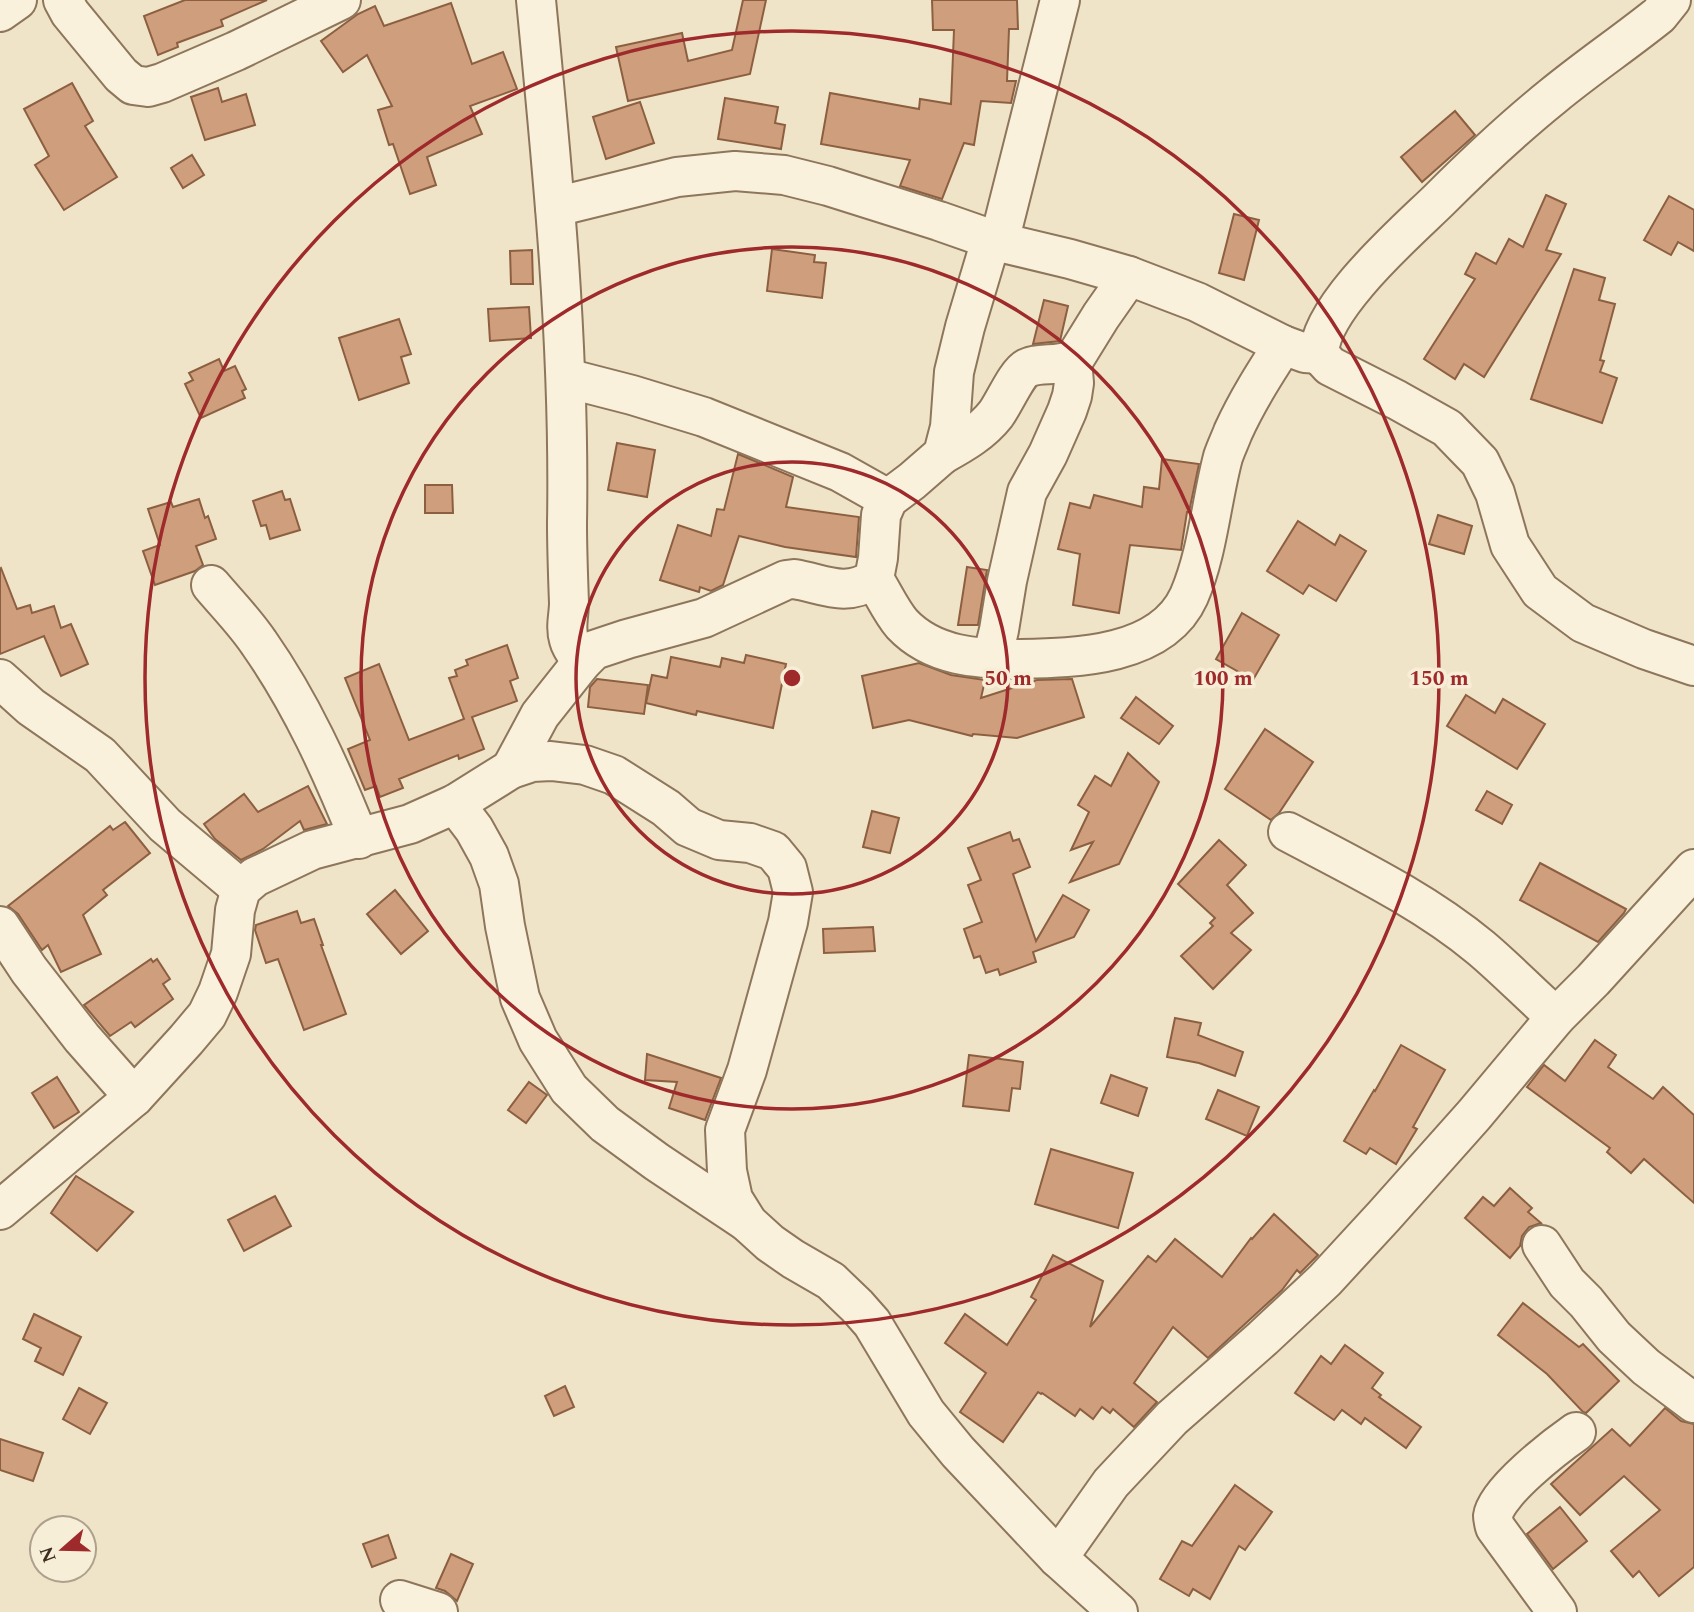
<svg xmlns="http://www.w3.org/2000/svg" width="1694" height="1612" font-family="Spectral,serif">
<style>
.building{fill:#cf9f7d;stroke:#8d5f41;stroke-width:2}
.lines{fill:none;stroke-linecap:round;stroke-linejoin:round}
.minor-casing{stroke:#8d765c;stroke-width:42}
.minor{stroke:#faf1dc;stroke-width:38}
.ring{fill:none;stroke:#9e2a2b;stroke-width:3.5}
.centre{fill:#9e2a2b;stroke:#f7eed8;stroke-width:3.5}
.ring-label{font-size:21px;text-anchor:middle;font-weight:bold;fill:#9e2a2b;stroke:#f7eed8;stroke-width:7;stroke-linejoin:round;paint-order:stroke}
</style>
<rect width="100%" height="100%" fill="#f0e4c8"/>
<g class="building">
<path d="M185 0H267L221 20 223 26 177 43 178 47 158 55 144 16Z"/>
<path d="M743 0H766L750 74 628 101 616 47 682 33 688 61 732 50Z"/>
<path d="M932 0H1017L1018 29H1009L1007 81H1016L1011 103 981 101 974 145 964 143 942 199 900 186 910 160 821 144 830 93 919 109 920 99 951 104 954 30H933Z"/>
<path d="M451 3 472 64 503 52 517 89 470 106 482 134 427 157 436 185 410 194 393 144 389 145 378 110 392 106 367 55 343 72 321 41 358 14 375 6 384 26Z"/>
<path d="M72 83 93 121 85 126 117 177 64 210 35 165 49 156 24 109Z"/>
<path d="M218 88 222 102 246 94 255 125 205 140 191 97Z"/>
<path d="M725 98 778 107 775 123 785 125 781 149 718 139Z"/>
<path d="M640 102 654 143 606 159 593 117Z"/>
<path d="M1455 111 1475 135 1422 182 1401 157Z"/>
<path d="M192 155 204 175 183 188 171 168Z"/>
<path d="M1546 195 1566 204 1546 250 1561 254 1484 377 1464 364 1455 379 1424 359 1475 279 1465 274 1476 253 1496 264 1509 239 1523 247Z"/>
<path d="M1669 196 1694 210V251L1678 242 1671 255 1644 240Z"/>
<path d="M1234 214 1259 220 1244 280 1219 273Z"/>
<path d="M772 249 815 255 814 262 826 263 822 298 767 291Z"/>
<path d="M532 250 533 284H511L510 251Z"/>
<path d="M1574 269 1605 278 1599 300 1615 304 1600 360 1604 361 1600 372 1617 378 1602 423 1531 399Z"/>
<path d="M1044 300 1068 306 1060 341 1033 344Z"/>
<path d="M529 307 531 338 490 341 488 309Z"/>
<path d="M399 319 411 354 401 357 409 383 359 400 339 338Z"/>
<path d="M219 359 224 371 235 366 246 389 242 391 245 398 201 418 185 384 193 380 189 373Z"/>
<path d="M617 443 655 450 647 497 608 490Z"/>
<path d="M738 454 793 477 786 507 859 517 856 557 785 547 739 536 723 585 711 591 700 587 699 592 660 580 678 525 711 536 717 509 724 510Z"/>
<path d="M1162 459 1199 464 1189 512H1187L1181 550 1130 545 1119 613 1073 605 1080 554 1058 549 1070 503 1090 508 1094 495 1142 507 1144 487 1159 489Z"/>
<path d="M425 485H452L453 513H425Z"/>
<path d="M282 491 285 500 290 499 300 530 270 539 266 525 261 526 253 501Z"/>
<path d="M199 499 205 518 208 516 216 539 196 546 203 565 195 571 155 585 143 551 160 545 148 509 171 502 173 507Z"/>
<path d="M1438 515 1472 526 1464 554 1429 544Z"/>
<path d="M1298 521 1335 545 1340 535 1366 551 1336 601 1309 585 1303 594 1267 571Z"/>
<path d="M967 567 987 570 978 625H958Z"/>
<path d="M1 568 17 609 30 605 32 613 54 606 61 628 71 624 88 664 61 676 44 636 0 654V569Z"/>
<path d="M1242 613 1279 635 1253 680 1216 659Z"/>
<path d="M507 645 518 678 510 681 517 701 472 717 484 749 459 759 458 755 399 779 403 788 380 797 376 786 365 790 348 749 370 740 345 678 379 664 409 740 464 719 449 678 457 676 455 670 468 665 466 660Z"/>
<path d="M746 655 786 664 773 728 697 711 696 715 646 703 652 675 667 678 671 657 720 667 722 658 744 663Z"/>
<path d="M919 663 951 675 985 680 981 698 1037 680 1072 679 1084 717 1017 738 973 734 972 736 909 720 873 728 862 676Z"/>
<path d="M597 679 648 685 644 714 588 707 590 687Z"/>
<path d="M1466 695 1495 713 1503 699 1545 724 1517 769 1447 726Z"/>
<path d="M1136 697 1173 726 1159 744 1121 718Z"/>
<path d="M1265 729 1313 762 1279 813 1271 820 1225 789Z"/>
<path d="M1128 753 1159 782 1119 864 1070 882 1093 842 1071 850 1089 812 1078 805 1095 776 1111 786Z"/>
<path d="M308 786 327 824 304 830 300 821 263 849 241 860 215 839 204 824 244 794 258 812Z"/>
<path d="M1487 791 1512 805 1502 824 1476 810Z"/>
<path d="M872 811 899 818 890 853 863 847Z"/>
<path d="M125 822 150 853 103 890 107 895 83 915 101 954 61 972 48 945 42 950 18 914 8 906 110 826 113 830Z"/>
<path d="M1010 832 1013 841 1019 839 1030 867 1013 874 1036 941 1063 895 1089 910 1074 937 1033 952 1036 962 1000 975 998 969 986 973 980 956 974 958 964 929 982 922 968 885 981 880 968 848Z"/>
<path d="M1219 840 1246 865 1227 885 1253 913 1231 933 1251 950 1213 989 1181 956 1213 926 1210 923 1215 918 1178 884Z"/>
<path d="M1540 863 1626 909 1624 913 1598 942 1520 900Z"/>
<path d="M395 890 428 931 401 954 367 914Z"/>
<path d="M297 911 301 923 314 919 323 945H321L346 1014 304 1030 278 959 266 963 255 930 256 925Z"/>
<path d="M873 927 875 951 824 953 823 929Z"/>
<path d="M151 959 153 962 157 959 170 979 163 984 173 999 135 1027 131 1022 110 1036 84 1005Z"/>
<path d="M1175 1018 1201 1023 1198 1035 1243 1052 1235 1076 1199 1063 1167 1057Z"/>
<path d="M1595 1040 1616 1055 1608 1067 1653 1099 1663 1087 1694 1115V1203L1644 1159 1631 1173 1607 1152 1610 1148 1527 1087 1544 1065 1565 1081Z"/>
<path d="M1401 1045 1445 1070 1413 1127 1417 1129 1396 1164 1370 1148 1366 1154 1344 1141 1374 1090 1375 1091Z"/>
<path d="M647 1054 721 1078 705 1120 669 1108 677 1082 645 1080Z"/>
<path d="M969 1055 1023 1062 1020 1089 1012 1088 1009 1111 963 1106Z"/>
<path d="M1111 1075 1147 1088 1138 1116 1101 1103Z"/>
<path d="M57 1077 79 1112 54 1128 32 1093Z"/>
<path d="M529 1082 547 1095 526 1123 508 1110Z"/>
<path d="M1218 1090 1259 1107 1247 1136 1206 1119Z"/>
<path d="M1051 1149 1133 1173 1118 1228 1035 1204Z"/>
<path d="M76 1176 133 1212 97 1251 51 1213Z"/>
<path d="M1510 1188 1532 1208 1528 1212 1541 1223 1529 1227 1522 1236 1520 1246 1510 1258 1465 1218 1483 1197 1494 1206Z"/>
<path d="M275 1196 291 1226 244 1251 228 1220Z"/>
<path d="M1274 1214 1318 1255 1300 1273 1297 1270 1282 1290 1208 1358 1173 1327 1134 1383 1157 1402 1134 1427 1113 1409 1110 1413 1102 1407 1093 1419 1080 1409 1075 1416 1042 1393 1041 1394 1038 1392 1003 1442 960 1412 986 1373 945 1343 965 1314 1007 1345 1036 1300 1031 1297 1053 1255 1103 1281 1090 1327 1148 1256 1156 1262 1175 1239 1222 1277 1251 1238 1252 1239Z"/>
<path d="M1523 1303 1579 1347 1583 1344 1619 1381 1586 1413 1583 1412 1547 1374 1498 1335Z"/>
<path d="M34 1314 81 1337 63 1375 35 1361 41 1348 23 1339Z"/>
<path d="M1345 1345 1383 1373 1372 1388 1381 1395 1379 1397 1421 1427 1406 1448 1365 1418 1361 1424 1342 1410 1334 1420 1295 1393 1321 1356 1331 1364Z"/>
<path d="M565 1386 574 1407 554 1416 545 1396Z"/>
<path d="M79 1388 107 1403 90 1434 63 1419Z"/>
<path d="M1665 1408 1681 1421 1694 1424V1567L1659 1596 1639 1571 1633 1577 1611 1551 1660 1510 1624 1476 1580 1515 1551 1484 1612 1429 1630 1446Z"/>
<path d="M0 1439 43 1453 33 1481 0 1470Z"/>
<path d="M1235 1485 1272 1512 1245 1550 1239 1546 1210 1599 1193 1589 1189 1596 1160 1579 1182 1541 1192 1546Z"/>
<path d="M1560 1507 1587 1541 1553 1569 1527 1534Z"/>
<path d="M388 1535 396 1558 372 1567 363 1544Z"/>
<path d="M451 1554 473 1564 457 1601 445 1591 436 1588Z"/>
</g>
<g class="lines">
<g class="minor-casing">
<g id="minor">
<path d="M63 0 70 13 121 75 133 85 148 87 162 83 236 51 341 0"/>
<path d="M536 0C553 174 570 348 567 523 567 550 568 576 569 603 569 615 565 627 569 640 571 648 577 655 582 662"/>
<path d="M1671 0 1659 15C1624 43 1587 68 1553 96 1512 129 1475 164 1438 201 1405 233 1320 307 1319 354L1330 366 1397 400 1447 428 1480 462 1495 493 1510 545 1540 591 1583 623 1644 649 1694 666"/>
<path d="M0 12 17 0"/>
<path d="M555 207 677 177 735 171 784 175 828 186 939 221 999 242 1070 259 1129 276 1197 302 1283 345 1305 353 1319 354"/>
<path d="M999 242 1060 0"/>
<path d="M566 378 632 395 704 417 840 472 888 499"/>
<path d="M943 454C963 443 982 432 996 414 1004 403 1017 373 1027 368 1041 361 1060 368 1075 358L1101 316 1129 276"/>
<path d="M874 579C883 593 891 611 902 624 933 657 978 659 1020 659 1077 658 1162 656 1189 596 1208 552 1211 502 1223 457 1226 448 1230 440 1233 432 1247 401 1265 373 1283 345"/>
<path d="M211 585C227 604 245 622 259 643 301 703 332 771 359 839"/>
<path d="M992 659 999 630 1007 581 1027 492 1048 454 1067 411 1072 396 1074 383 1072 360"/>
<path d="M0 679 31 707 100 755 165 825 241 889"/>
<path d="M511 769 540 715 582 662 594 650 627 639 704 618 786 580 794 579C824 584 845 598 874 579L878 558 881 515 888 499 912 481 943 454 950 427 954 372 965 327 991 240"/>
<path d="M455 804 474 829 489 856 499 884 505 926 520 998 538 1040 569 1089 605 1124 657 1162 747 1222"/>
<path d="M1288 832C1354 867 1423 900 1481 948 1507 970 1531 995 1556 1017"/>
<path d="M0 926 29 970 82 1038 134 1097"/>
<path d="M0 1210 134 1097 186 1040 207 1015 218 992 231 954 235 910 241 889 255 877 312 850 410 824 455 804 511 769 532 762 551 761 585 765 614 775 666 808 688 827 719 840 750 843 773 851 787 868 793 892 788 922 747 1070 725 1130 727 1171 733 1199 748 1223 770 1243 793 1259 831 1281 857 1306 872 1323 926 1413 958 1452 1058 1558 1118 1612"/>
<path d="M1542 1245 1567 1283 1586 1302 1614 1337 1646 1367 1694 1403"/>
<path d="M1058 1558 1111 1483 1172 1418 1263 1338 1325 1280 1384 1216 1474 1115 1556 1017 1593 980 1694 869"/>
<path d="M400 1600 438 1612"/>
<path d="M1557 1612 1495 1527C1494 1523 1493 1519 1493 1516 1496 1492 1556 1446 1576 1432"/>
</g>
</g>
<use href="#minor" class="minor"/>
</g>
<g class="ring">
<circle cx="792" cy="678" r="216"/>
<circle cx="792" cy="678" r="431"/>
<circle cx="792" cy="678" r="647"/>
</g>
<circle cx="792" cy="678" r="10" class="centre"/>
<g class="ring-label">
<text x="1008" y="685">50 m</text>
<text x="1223" y="685">100 m</text>
<text x="1439" y="685">150 m</text>
</g>
<g transform="translate(63 1549) rotate(250)"><circle r="33" fill="#f7eed8" stroke="#ada18e" stroke-width="2"/>
<path d="M0-5L12 26L0 18L-12 26Z" fill="#9e2a2b"/>
<text y="-10" font-size="19" font-weight="bold" text-anchor="middle" fill="#3d2e20">N</text>
</g>
</svg>
